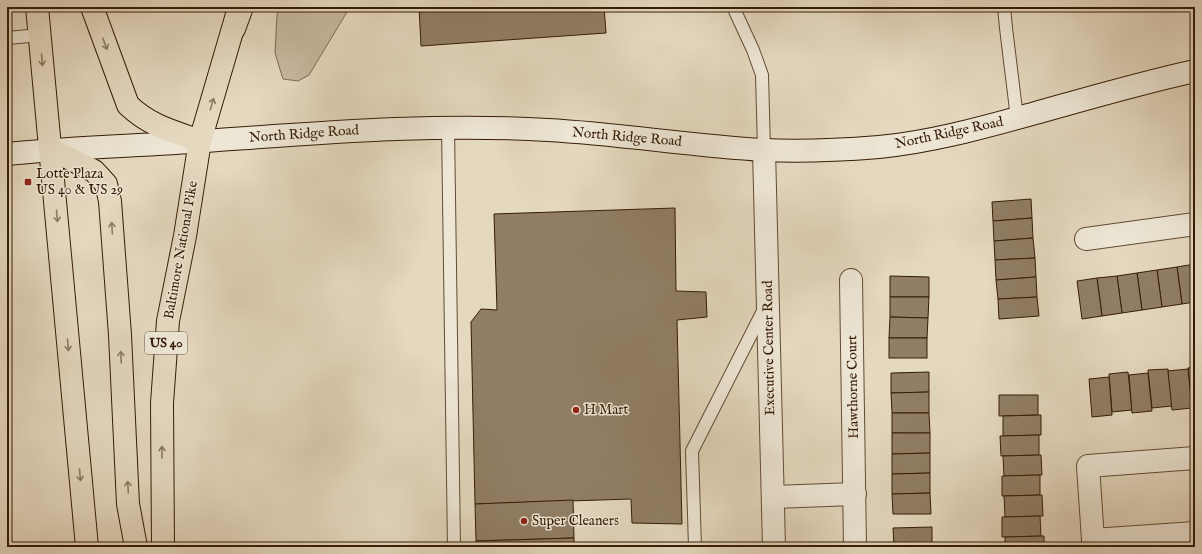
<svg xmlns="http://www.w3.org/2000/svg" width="1202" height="554" font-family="'IM FELL English',serif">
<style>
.green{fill:#c6b89f;stroke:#7e6a52}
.building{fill:#907e65;stroke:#361c04}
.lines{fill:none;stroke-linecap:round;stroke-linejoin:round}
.lane-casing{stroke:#624b33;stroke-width:14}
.street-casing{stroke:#624b33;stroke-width:24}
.secondary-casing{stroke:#361c04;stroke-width:24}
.primary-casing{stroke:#361c04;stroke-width:24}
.highway-casing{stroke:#361c04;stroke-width:24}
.lane{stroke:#ede6d5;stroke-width:12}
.street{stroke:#ede6d5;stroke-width:22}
.secondary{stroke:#ede6d5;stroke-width:22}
.primary{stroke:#e4d8bf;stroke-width:22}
.highway{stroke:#e4d8bf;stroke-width:22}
.oneway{stroke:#8d7a62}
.poi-dot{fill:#8f2418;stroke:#ede6d5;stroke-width:1.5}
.labels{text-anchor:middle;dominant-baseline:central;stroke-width:3;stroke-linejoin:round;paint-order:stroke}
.shield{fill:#ede6d5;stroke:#6d5943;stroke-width:1}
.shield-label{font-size:13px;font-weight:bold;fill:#361c04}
.street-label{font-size:14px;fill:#361c04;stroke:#ede6d5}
.poi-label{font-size:14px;fill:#361c04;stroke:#ede6d5;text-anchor:start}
</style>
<rect width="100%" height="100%" fill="#e4d8bf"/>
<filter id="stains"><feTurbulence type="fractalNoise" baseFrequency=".005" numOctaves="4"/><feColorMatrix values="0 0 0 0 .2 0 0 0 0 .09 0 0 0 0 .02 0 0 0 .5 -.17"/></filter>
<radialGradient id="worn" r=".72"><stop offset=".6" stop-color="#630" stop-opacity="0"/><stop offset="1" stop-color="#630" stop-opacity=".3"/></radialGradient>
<path class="green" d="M279 7H350L309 75 298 81 283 79 275 53 277 15Z"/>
<g class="building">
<path d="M419 7H604L606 33 421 46Z"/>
<path d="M1031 199 1032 218 993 221 992 202Z"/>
<path d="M675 208 676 291 706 292 707 317 677 320 682 524 632 523 631 499 475 504 471 322 481 309 497 310 494 214Z"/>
<path d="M1032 218 1033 238 994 241 993 221Z"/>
<path d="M1033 238 1035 258 995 260 994 241Z"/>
<path d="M1035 258 1036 277 996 280 995 260Z"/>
<path d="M1195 264V302L1182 304 1177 267Z"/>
<path d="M1177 267 1182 304 1162 307 1157 270Z"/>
<path d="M1157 270 1162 307 1142 310 1137 273Z"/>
<path d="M1137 273 1142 310 1122 313 1117 276Z"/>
<path d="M890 276 929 277V297H890Z"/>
<path d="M1117 276 1122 313 1102 316 1097 278Z"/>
<path d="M1036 277 1037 297 998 299 996 280Z"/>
<path d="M1097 278 1102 316 1082 319 1077 281Z"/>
<path d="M890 297H929L928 318 890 317Z"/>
<path d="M1037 297 1039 316 999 319 998 299Z"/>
<path d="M890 317 928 318 927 338H889Z"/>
<rect x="889" y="338" width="38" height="20"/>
<path d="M1195 367V404H1191L1188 368Z"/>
<path d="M1168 369 1172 406 1152 408 1148 370Z"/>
<path d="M1188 369 1192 408 1172 410 1168 371Z"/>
<path d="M929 372V392L891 393V373Z"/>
<path d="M1128 372 1132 410 1112 412 1109 374Z"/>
<path d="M1148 373 1152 411 1132 413 1129 375Z"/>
<path d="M1109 377 1112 415 1092 417 1089 379Z"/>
<path d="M929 392V413H892L891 393Z"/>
<path d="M999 395H1038V415L999 416Z"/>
<path d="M892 413H929L930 433H892Z"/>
<path d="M1041 415V435L1003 436V416Z"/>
<path d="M892 433H930V453L892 454Z"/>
<path d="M1039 435V455L1001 456 1000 436Z"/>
<path d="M930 453V473L892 474V454Z"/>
<path d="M1041 455 1042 475 1004 476 1003 456Z"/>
<path d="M930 473V493L892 494V474Z"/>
<path d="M1040 475V495L1002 496V476Z"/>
<path d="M930 493 931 514H893L892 494Z"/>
<path d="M1042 495 1043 516 1005 517 1004 496Z"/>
<path d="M573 500 574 538 476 541 475 504Z"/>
<path d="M1040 516 1041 536 1002 537V517Z"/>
<path d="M932 527V547H894L893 528Z"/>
<path d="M1044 536V547H1005V537Z"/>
<path d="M574 538V547H476V541Z"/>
</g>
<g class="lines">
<g class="lane-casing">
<g id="lane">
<path d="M735 7V11L753 50 762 75 764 150"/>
<path d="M1004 7 1006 28 1017 118"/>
<path d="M7 38 40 35"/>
<path d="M448 127 454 547"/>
<path d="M695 547 692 451 764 309"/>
</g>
</g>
<g class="street-casing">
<g id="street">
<path d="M764 150 774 547"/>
<path d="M1086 239 1195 224"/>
<path d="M851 280 855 547"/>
<path d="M1195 458 1088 466 1093 540 1195 533"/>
<path d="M773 497 855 494"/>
</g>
</g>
<g class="secondary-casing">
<path id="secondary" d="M7 154C73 147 139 146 205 141 320 133 433 123 548 130 621 134 692 146 764 150 802 152 841 150 879 147 931 142 981 128 1032 114 1086 99 1140 83 1195 71"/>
</g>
<g class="primary-casing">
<g id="primary">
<path d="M37 7 87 547"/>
<path d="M92 7 128 105C150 126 172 131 200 141"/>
<path d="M51 149 94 171 106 184 110 201 120 335 128 504 136 547"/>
<path d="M163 547 162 403 168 321 185 236 200 141 238 11"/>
</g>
</g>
<g class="highway-casing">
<path id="highway" d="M234 29 242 7"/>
</g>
<use href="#lane" class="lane"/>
<use href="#street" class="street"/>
<use href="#secondary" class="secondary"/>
<use href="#primary" class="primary"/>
<use href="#highway" class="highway"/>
</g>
<defs><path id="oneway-shaft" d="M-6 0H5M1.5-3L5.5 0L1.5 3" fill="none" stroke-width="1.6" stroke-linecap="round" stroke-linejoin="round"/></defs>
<g class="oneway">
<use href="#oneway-shaft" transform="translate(105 44) rotate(70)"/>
<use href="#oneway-shaft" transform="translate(42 60) rotate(85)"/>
<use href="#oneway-shaft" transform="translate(212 104) rotate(-73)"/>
<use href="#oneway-shaft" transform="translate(57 216) rotate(85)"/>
<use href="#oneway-shaft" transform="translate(112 228) rotate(-94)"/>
<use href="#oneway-shaft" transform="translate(68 345) rotate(85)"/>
<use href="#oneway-shaft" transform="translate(121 357) rotate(-93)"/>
<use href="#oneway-shaft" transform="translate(162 452) rotate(-90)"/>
<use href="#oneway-shaft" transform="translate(80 475) rotate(85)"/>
<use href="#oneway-shaft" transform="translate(128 487) rotate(-93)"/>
</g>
<g class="poi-dot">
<rect x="24" y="178" width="8" height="8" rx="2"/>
<circle cx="576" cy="410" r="4"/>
<circle cx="524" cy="521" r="4"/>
</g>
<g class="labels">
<rect class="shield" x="145" y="332" width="42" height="22" rx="3"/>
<g class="shield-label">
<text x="166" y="343">US 40</text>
</g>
<g class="street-label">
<text transform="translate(949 133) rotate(-12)">North Ridge Road</text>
<text transform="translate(304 134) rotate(-4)">North Ridge Road</text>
<text transform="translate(627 137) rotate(5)">North Ridge Road</text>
<text transform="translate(181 250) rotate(-80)">Baltimore National Pike</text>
<text transform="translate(769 348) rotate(-91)">Executive Center Road</text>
<text transform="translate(853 387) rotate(-91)">Hawthorne Court</text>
</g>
<g class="poi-label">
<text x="36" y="174">Lotte Plaza<tspan x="36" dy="16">US 40 &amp; US 29</tspan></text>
<text x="584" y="410">H Mart</text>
<text x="532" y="521">Super Cleaners</text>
</g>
</g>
<rect width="1202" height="554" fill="none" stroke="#e4d8bf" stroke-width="24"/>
<rect x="8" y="8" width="1186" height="538" fill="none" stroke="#361c04" stroke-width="2"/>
<rect x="12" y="12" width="1178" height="530" fill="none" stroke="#361c04"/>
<rect width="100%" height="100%" filter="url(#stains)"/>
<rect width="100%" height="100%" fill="url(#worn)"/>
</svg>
